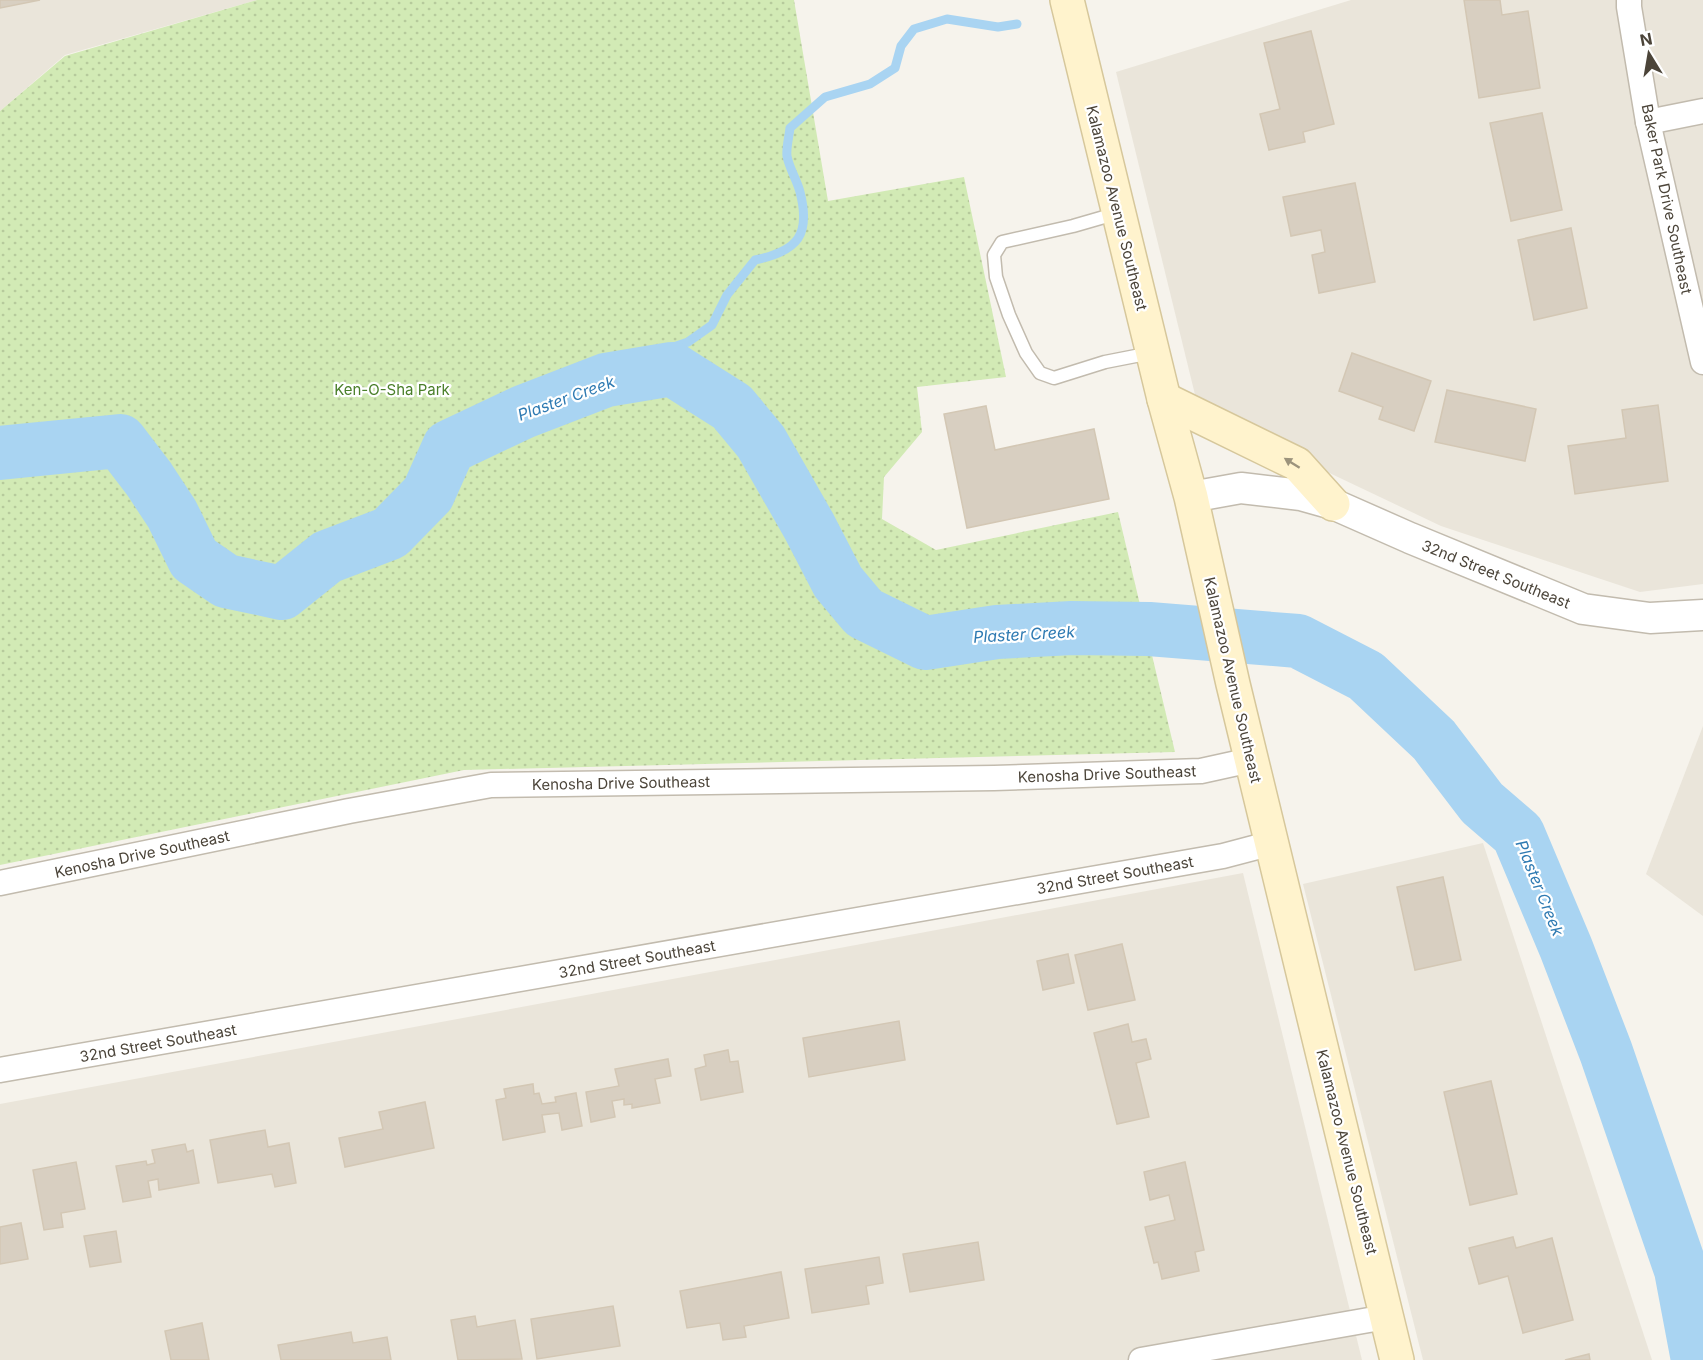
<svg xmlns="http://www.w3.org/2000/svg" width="1703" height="1360" font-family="Inter,sans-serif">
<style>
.residential{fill:#eae5da}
.park{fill:url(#park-dots)}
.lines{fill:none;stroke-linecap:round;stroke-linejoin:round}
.stream{stroke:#a9d4f2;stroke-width:9}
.river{stroke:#a9d4f2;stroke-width:54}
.building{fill:#d8cfc1;stroke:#d3c7b4;stroke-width:1.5}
.service-casing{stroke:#c2bbae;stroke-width:15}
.minor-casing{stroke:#c2bbae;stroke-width:27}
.tertiary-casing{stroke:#c2bbae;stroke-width:33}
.secondary-casing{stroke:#d6c79b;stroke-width:36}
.service{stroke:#fff;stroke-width:12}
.minor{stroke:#fff;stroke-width:24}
.tertiary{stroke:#fff;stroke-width:30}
.secondary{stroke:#fff3cd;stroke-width:33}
.oneway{fill:#9c937c}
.labels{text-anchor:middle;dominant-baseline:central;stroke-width:4.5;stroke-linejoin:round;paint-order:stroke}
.street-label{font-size:15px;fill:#4b4439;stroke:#fff}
.park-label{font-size:15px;fill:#4a7f2a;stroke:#fff}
.water-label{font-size:16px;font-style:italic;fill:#2e7ab2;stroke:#fff}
</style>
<defs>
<pattern id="park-dots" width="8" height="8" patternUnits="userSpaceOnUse" patternTransform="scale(1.5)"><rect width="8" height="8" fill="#d2eab5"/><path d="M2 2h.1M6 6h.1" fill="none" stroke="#b6ca9c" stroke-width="1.8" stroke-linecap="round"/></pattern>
</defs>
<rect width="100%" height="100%" fill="#f6f3ec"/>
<g class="residential">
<path d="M0 0H257L65 55 0 111Z"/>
<path d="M1351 0H1703V584L1640 592 1441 526 1199 411 1116 72Z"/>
<path d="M1703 726V916L1646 874Z"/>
<path d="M1483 843 1652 1360H1423L1303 884Z"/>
<path d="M1243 873 1362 1360H0V1104Z"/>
</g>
<path class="park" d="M257 0H794L828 201 964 177 1006 377 917 387 922 432 884 477 882 519 936 550 1118 512 1175 752 464 770 0 865V111L65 56Z"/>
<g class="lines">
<path class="stream" d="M606 380 662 351 688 342 712 325 727 295 755 260C798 251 811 235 800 192 797 180 789 168 787 156 786 148 789 137 790 128L825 97 870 84 895 68 901 46 914 29 947 19 998 27 1017 24"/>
<path class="river" d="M0 453 120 441 149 479 172 514 194 559 226 581 282 593 327 557 390 533 428 494 449 447 523 412 606 380 672 369 732 407 761 442 809 526 838 582 864 613 925 643 997 632 1072 628 1149 629 1298 641 1366 676 1434 740 1482 803 1518 834 1566 948 1606 1052 1681 1270 1698 1360"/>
</g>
<g class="building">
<path d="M0 0H40L0 8Z"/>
<path d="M1464 0H1500L1502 15 1528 11 1540 88 1479 98Z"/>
<path d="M1311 31 1334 124 1303 132 1305 142 1269 150 1260 114 1280 109 1264 43Z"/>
<path d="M1542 113 1562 210 1511 221 1490 123Z"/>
<path d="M1355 183 1375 282 1319 293 1312 255 1325 252 1321 230 1291 236 1283 197Z"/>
<path d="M1571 228 1587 308 1534 320 1518 240Z"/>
<path d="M1352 353 1431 381 1414 431 1379 419 1383 407 1339 391Z"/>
<path d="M1447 390 1536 409 1525 461 1435 442Z"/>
<path d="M1658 405 1668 481 1575 494 1568 446 1626 438 1622 410Z"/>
<path d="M986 406 995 450 1094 429 1109 499 967 528 944 414Z"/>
<path d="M1443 877 1461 960 1415 970 1397 887Z"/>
<path d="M1122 944 1135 1000 1088 1010 1075 955Z"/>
<path d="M1068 954 1074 983 1043 990 1037 961Z"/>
<path d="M899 1021 905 1060 809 1077 803 1038Z"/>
<path d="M1128 1024 1132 1042 1146 1039 1151 1059 1136 1063 1149 1117 1117 1124 1094 1033Z"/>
<path d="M728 1050 730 1062 738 1061 743 1092 701 1100 695 1069 706 1066 704 1055Z"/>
<path d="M668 1059 671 1076 655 1079 660 1103 632 1108V1104L624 1105V1099L612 1101 615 1117 591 1122 586 1092 619 1086 615 1069Z"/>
<path d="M1491 1081 1517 1194 1470 1205 1444 1092Z"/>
<path d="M533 1084 534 1094 539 1093 542 1104 556 1102 555 1097 576 1093 582 1126 562 1130 559 1113 542 1115 545 1132 503 1140 496 1100 506 1098 504 1089Z"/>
<path d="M425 1102 434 1148 345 1167 339 1138 383 1129 379 1112Z"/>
<path d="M265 1130 268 1147 289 1143 296 1183 275 1187 272 1174 218 1183 210 1140Z"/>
<path d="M185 1144 187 1152 193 1150 199 1183 159 1190 158 1179 148 1181 151 1197 123 1202 116 1166 146 1161 147 1165 155 1163 152 1150Z"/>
<path d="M76 1162 85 1209 61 1213 63 1227 44 1230 33 1170Z"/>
<path d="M1185 1162 1204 1250 1195 1252 1199 1271 1162 1279 1158 1262 1154 1263 1145 1227 1175 1220 1169 1195 1150 1200 1144 1172Z"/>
<path d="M21 1223 28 1259 0 1264V1227Z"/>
<path d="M116 1231 121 1262 90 1267 84 1236Z"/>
<path d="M1513 1237 1516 1248 1552 1238 1573 1320 1523 1333 1508 1276 1479 1284 1469 1248Z"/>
<path d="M978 1242 984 1280 910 1292 903 1254Z"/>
<path d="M879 1257 883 1283 866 1286 869 1304 812 1313 805 1269Z"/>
<path d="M781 1272 789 1318 744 1326 746 1337 723 1340 720 1323 687 1328 680 1291Z"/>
<path d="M613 1306 620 1346 537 1359 531 1319Z"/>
<path d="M475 1316 477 1327 515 1320 522 1359 458 1360 451 1320Z"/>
<path d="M202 1323 209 1360H171L165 1331Z"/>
<path d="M351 1332 353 1343 387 1337 391 1360H281L278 1345Z"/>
<path d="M1589 1354 1590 1360H1565Z"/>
</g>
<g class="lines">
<g class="service-casing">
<path id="service" d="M1118 213 1073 226 1002 242 994 255 996 277 1009 315 1026 353 1040 373 1054 378 1105 362 1151 353"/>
</g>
<g class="minor-casing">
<g id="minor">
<path d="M1629 0V7L1648 122 1703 362"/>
<path d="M1648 122 1703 111"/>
<path d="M0 883 349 811 491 785 994 778 1201 771 1251 760"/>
<path d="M0 1070 1223 856 1272 843"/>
<path d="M1141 1360 1386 1317"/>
</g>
</g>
<g class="tertiary-casing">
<path id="tertiary" d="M1191 497 1241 488 1301 495 1333 504 1410 538 1583 609 1650 618 1703 615"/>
</g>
<g class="secondary-casing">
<g id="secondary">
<path d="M1067 0 1164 399 1191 497 1233 684 1397 1360"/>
<path d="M1164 399 1297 464 1333 504"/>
</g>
</g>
<use href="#service" class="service"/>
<use href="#minor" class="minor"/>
<use href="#tertiary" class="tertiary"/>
<use href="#secondary" class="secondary"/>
</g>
<defs><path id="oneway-solid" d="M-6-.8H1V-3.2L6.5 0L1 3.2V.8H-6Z" transform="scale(1.5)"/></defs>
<use class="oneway" href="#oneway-solid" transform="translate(1292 463) rotate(-148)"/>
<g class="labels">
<g class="street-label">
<text transform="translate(1667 199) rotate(78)">Baker Park Drive Southeast</text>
<text transform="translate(1117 208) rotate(76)">Kalamazoo Avenue Southeast</text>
<text transform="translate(1496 574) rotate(22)">32nd Street Southeast</text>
<text transform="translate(1233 680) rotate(77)">Kalamazoo Avenue Southeast</text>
<text transform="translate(1107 774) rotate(-2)">Kenosha Drive Southeast</text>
<text transform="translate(621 783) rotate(-1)">Kenosha Drive Southeast</text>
<text transform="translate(142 854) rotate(-12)">Kenosha Drive Southeast</text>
<text transform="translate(1115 875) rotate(-10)">32nd Street Southeast</text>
<text transform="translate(637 959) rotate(-10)">32nd Street Southeast</text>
<text transform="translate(158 1043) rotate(-10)">32nd Street Southeast</text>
<text transform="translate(1347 1152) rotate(76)">Kalamazoo Avenue Southeast</text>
</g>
<g class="park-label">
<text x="392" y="389">Ken-O-Sha Park</text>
</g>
<g class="water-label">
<text transform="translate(566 398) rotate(-20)">Plaster Creek</text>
<text transform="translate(1024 634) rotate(-3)">Plaster Creek</text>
<text transform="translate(1540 888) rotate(68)">Plaster Creek</text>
</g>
</g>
<g transform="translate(1649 54) rotate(349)" stroke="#ffffff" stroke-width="4.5" paint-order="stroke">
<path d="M0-4.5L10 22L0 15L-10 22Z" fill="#4b4439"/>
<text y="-9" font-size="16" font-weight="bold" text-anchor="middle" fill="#4b4439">N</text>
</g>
</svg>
